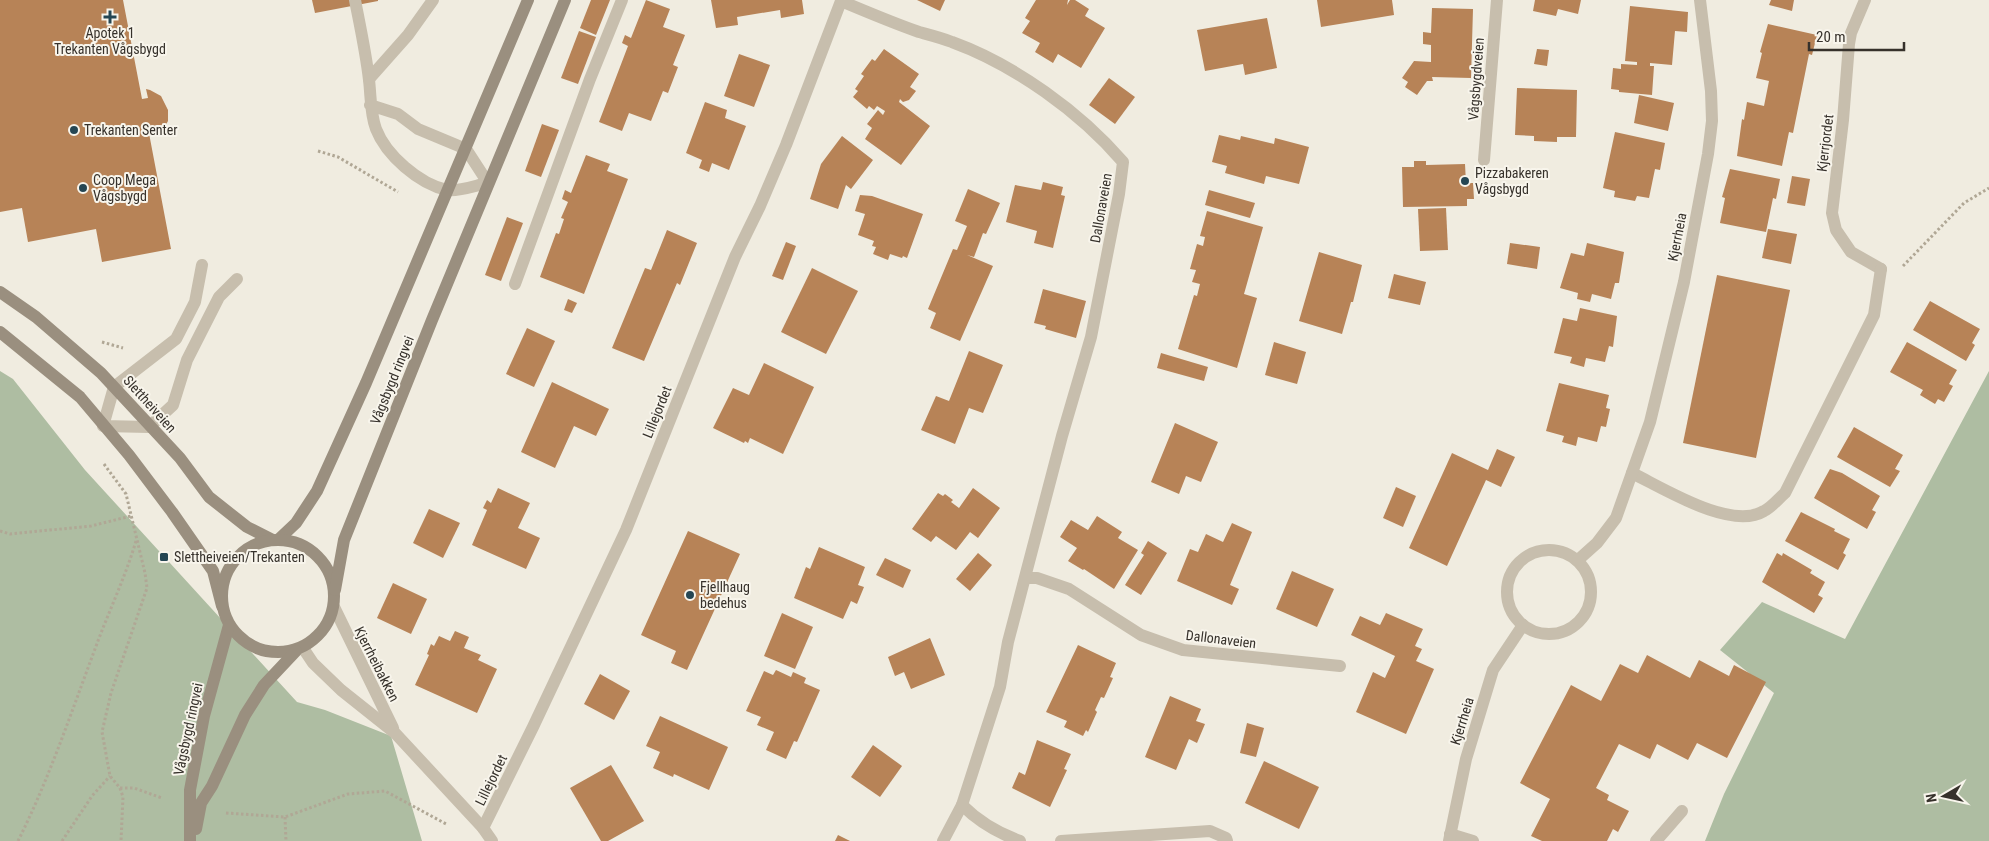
<svg xmlns="http://www.w3.org/2000/svg" width="1989" height="841" font-family="'Roboto Condensed',sans-serif">
	<style>
		.green { fill: #aebda2 }
		.building { fill: #b78357 }
		.lines { fill: none; stroke-linecap: round; stroke-linejoin: round }
		.path { stroke: #b0a795; stroke-width: 3; stroke-dasharray: 2.5 2.5; stroke-linecap: butt }
		.lane { stroke: #c7bead; stroke-width: 12 }
		.street { stroke: #c7bead; stroke-width: 12 }
		.secondary { stroke: #9a8f7f; stroke-width: 12 }
		.poi-dot { fill: #254653; stroke: #f8f5ec; stroke-width: 2 }
		.labels { text-anchor: middle; stroke-width: 4; stroke-linejoin: round; paint-order: stroke }
		.poi-label { font-size: 14px; fill: #36312b; stroke: #f8f5ec; text-anchor: start }
		.street-label { font-size: 14px; fill: #36312b; stroke: #f8f5ec }
	</style>
	<rect width="100%" height="100%" fill="#f0ece0"/>
	<g class="green">
		<polygon points="0,371 13,379 85,470 297,702 325,710 391,736 422,841 0,841"/>
		<polygon points="1989,371 1989,841 1705,841 1724,794 1774,693 1720,650 1762,602 1845,639"/>
	</g>
	<g class="building">
		<polygon points="0,0 123,0 142,99 148,98 146,89 150,90 161,96 168,110 168,121 162,132 156,137 154,127 148,128 171,249 102,262 96,229 28,242 22,208 0,212"/>
		<polygon points="312,0 378,0 378,1 315,13"/>
		<polygon points="591,0 610,0 596,35 580,28"/>
		<polygon points="646,0 670,9 663,27 685,35 673,65 678,67 668,93 663,91 651,121 629,113 622,131 599,122 628,46 622,43 625,35 631,38"/>
		<polygon points="711,0 802,0 804,14 781,18 780,10 737,17 738,25 716,28"/>
		<polygon points="917,0 945,0 940,11"/>
		<polygon points="1036,0 1068,0 1067,5 1070,0 1075,0 1089,9 1085,16 1105,28 1081,68 1058,54 1053,63 1035,52 1040,43 1022,33 1030,21 1025,18"/>
		<polygon points="1317,0 1392,0 1394,15 1321,27"/>
		<polygon points="1535,0 1581,0 1578,14 1558,9 1556,16 1533,11"/>
		<polygon points="1771,0 1794,0 1792,11 1769,5"/>
		<polygon points="1630,6 1688,12 1687,32 1675,31 1672,65 1650,63 1650,66 1654,66 1652,95 1619,92 1619,90 1611,89 1613,68 1621,69 1621,64 1637,65 1637,62 1625,61"/>
		<polygon points="1432,8 1473,9 1471,78 1432,77 1433,81 1427,81 1417,95 1405,87 1408,82 1402,78 1414,61 1431,62 1431,45 1423,44 1423,32 1431,33"/>
		<polygon points="1267,18 1277,68 1245,75 1243,64 1205,71 1197,30"/>
		<polygon points="1768,24 1817,35 1812,55 1809,54 1793,133 1789,132 1782,166 1737,156 1742,119 1744,120 1747,102 1764,106 1769,81 1756,78 1762,53 1760,52"/>
		<polygon points="579,31 596,37 578,84 561,78"/>
		<polygon points="884,49 919,74 910,87 916,91 909,100 903,102 900,99 899,102 930,126 901,165 865,139 872,128 867,124 878,110 883,115 885,111 877,106 874,110 869,106 867,109 853,97 858,91 855,89 864,76 861,74 872,59 875,61"/>
		<polygon points="1537,49 1549,50 1547,66 1534,64"/>
		<polygon points="739,54 770,65 754,107 724,96"/>
		<polygon points="1109,78 1135,97 1115,124 1089,105"/>
		<polygon points="1517,88 1577,90 1576,137 1557,137 1557,142 1534,141 1534,136 1515,135"/>
		<polygon points="1639,95 1674,103 1668,131 1634,123"/>
		<polygon points="705,102 727,110 725,118 746,126 729,170 712,163 709,172 699,168 702,160 686,153"/>
		<polygon points="542,124 559,130 541,177 525,171"/>
		<polygon points="1615,132 1665,143 1660,170 1655,169 1649,198 1637,196 1635,201 1614,197 1615,191 1603,188"/>
		<polygon points="1219,135 1240,140 1241,136 1274,144 1275,138 1309,147 1299,184 1266,176 1264,184 1225,173 1227,166 1212,162"/>
		<polygon points="842,136 873,160 851,189 846,185 838,209 810,199 821,164"/>
		<polygon points="586,155 610,164 607,171 628,179 584,294 540,277 556,233 559,234 564,219 561,218 568,202 562,199 565,190 571,193"/>
		<polygon points="1414,161 1426,161 1426,165 1465,164 1466,183 1473,183 1474,199 1467,199 1467,206 1403,207 1402,167 1414,167"/>
		<polygon points="1730,169 1780,179 1776,199 1773,198 1766,232 1720,223 1725,198 1722,197"/>
		<polygon points="1792,176 1810,179 1805,206 1787,203"/>
		<polygon points="1043,182 1063,187 1061,195 1065,196 1053,248 1034,243 1037,231 1006,222 1015,185 1041,190"/>
		<polygon points="968,189 1000,203 986,234 983,233 974,257 967,255 993,266 960,341 930,328 936,313 928,309 953,249 957,250 967,226 955,221"/>
		<polygon points="1209,190 1255,203 1250,218 1205,205"/>
		<polygon points="860,195 872,196 923,214 907,258 903,256 902,258 890,254 888,260 873,254 876,247 872,246 874,241 858,235 865,214 855,211"/>
		<polygon points="1446,208 1448,250 1420,251 1418,209"/>
		<polygon points="1207,211 1263,227 1244,294 1257,298 1237,368 1178,349 1194,295 1197,296 1200,284 1192,282 1196,270 1190,269 1197,244 1203,246 1205,237 1200,236"/>
		<polygon points="507,217 523,223 501,281 485,275"/>
		<polygon points="1768,229 1797,234 1791,264 1762,258"/>
		<polygon points="667,230 697,243 680,285 677,283 644,361 612,348 645,268 651,270"/>
		<polygon points="786,242 796,246 783,280 772,276"/>
		<polygon points="1510,243 1540,247 1537,269 1507,264"/>
		<polygon points="1587,243 1624,252 1619,283 1615,283 1611,299 1592,294 1590,302 1577,299 1578,293 1560,288 1571,253 1584,256"/>
		<polygon points="1319,252 1362,265 1353,302 1351,302 1342,334 1299,321"/>
		<polygon points="812,268 858,291 826,354 781,332"/>
		<polygon points="1394,274 1426,282 1420,305 1388,298"/>
		<polygon points="1717,275 1790,290 1756,458 1683,443"/>
		<polygon points="1043,289 1086,301 1076,338 1045,329 1046,326 1034,323"/>
		<polygon points="568,299 577,303 572,313 564,310"/>
		<polygon points="1930,301 1980,329 1972,343 1975,345 1966,361 1913,330"/>
		<polygon points="1580,308 1617,316 1613,347 1609,346 1605,362 1586,358 1584,367 1570,363 1572,357 1554,353 1563,318 1577,321"/>
		<polygon points="527,328 555,341 534,387 506,374"/>
		<polygon points="1274,342 1306,352 1297,384 1265,375"/>
		<polygon points="1907,342 1957,370 1949,384 1953,386 1944,402 1938,399 1935,404 1920,395 1923,390 1890,372"/>
		<polygon points="969,351 1003,365 983,413 969,408 955,444 921,430 936,396 949,401"/>
		<polygon points="1161,353 1208,367 1204,381 1157,368"/>
		<polygon points="764,363 814,387 783,454 750,438 748,443 745,441 744,443 713,428 733,388 749,395"/>
		<polygon points="552,382 609,409 596,436 574,426 555,468 521,452"/>
		<polygon points="1559,383 1609,395 1606,408 1610,409 1606,427 1601,426 1597,442 1578,437 1576,446 1562,442 1564,436 1546,431"/>
		<polygon points="1175,423 1218,442 1201,482 1186,476 1179,494 1151,482"/>
		<polygon points="1854,427 1903,455 1895,469 1900,471 1890,487 1837,457"/>
		<polygon points="1497,449 1515,457 1501,487 1486,480 1447,566 1409,548 1452,453 1488,470"/>
		<polygon points="1830,469 1842,473 1880,496 1872,510 1876,512 1867,529 1814,498"/>
		<polygon points="1396,487 1416,496 1403,527 1383,518"/>
		<polygon points="498,488 530,503 518,528 540,538 526,569 472,545 487,510 483,508 487,500 491,503"/>
		<polygon points="973,488 1000,508 978,538 970,532 956,550 936,536 931,542 912,529 938,493 943,496 945,494 953,500 951,502 959,508"/>
		<polygon points="429,509 460,523 443,558 413,543"/>
		<polygon points="1801,512 1835,529 1834,531 1850,539 1843,553 1846,555 1838,570 1785,541"/>
		<polygon points="1097,516 1122,532 1118,538 1138,550 1114,589 1084,569 1083,570 1068,561 1077,548 1060,537 1071,520 1088,530"/>
		<polygon points="1232,523 1252,532 1230,585 1239,589 1232,605 1177,581 1190,549 1198,552 1206,534 1223,542"/>
		<polygon points="688,531 740,554 687,670 671,663 676,651 641,635"/>
		<polygon points="1148,541 1167,553 1141,595 1125,585 1144,555 1141,553"/>
		<polygon points="819,547 865,567 858,585 864,587 857,604 851,601 843,619 794,598 806,567 810,569"/>
		<polygon points="978,553 992,565 970,591 956,579"/>
		<polygon points="1777,553 1782,556 1783,553 1812,570 1810,573 1825,582 1818,595 1823,598 1814,613 1762,582"/>
		<polygon points="885,558 911,570 903,588 876,575"/>
		<polygon points="1292,571 1334,589 1317,627 1276,609"/>
		<polygon points="393,583 427,599 411,634 377,618"/>
		<polygon points="782,613 813,627 795,669 764,656"/>
		<polygon points="1386,613 1423,629 1415,646 1422,649 1416,661 1434,669 1406,734 1356,712 1373,672 1385,678 1395,656 1351,635 1360,616 1380,625"/>
		<polygon points="455,631 469,637 464,648 481,655 478,660 497,669 477,713 415,685 429,655 427,654 431,644 434,646 439,636 450,641"/>
		<polygon points="930,638 945,675 911,689 904,672 895,676 888,657"/>
		<polygon points="1078,645 1116,663 1110,677 1113,678 1104,698 1101,697 1095,710 1097,712 1088,732 1086,730 1083,736 1064,727 1067,721 1046,712"/>
		<polygon points="1647,655 1690,678 1699,660 1729,676 1734,665 1766,682 1727,758 1697,743 1688,760 1657,744 1650,759 1619,744 1596,788 1609,795 1607,800 1629,811 1618,832 1613,829 1607,841 1542,841 1531,836 1550,799 1520,783 1571,685 1601,701 1620,664 1638,673"/>
		<polygon points="776,670 791,677 793,672 806,678 804,683 820,690 797,742 794,741 786,759 766,750 774,732 757,725 761,717 746,711 764,671 773,675"/>
		<polygon points="600,674 630,691 614,720 584,704"/>
		<polygon points="1170,696 1201,709 1196,721 1205,724 1197,743 1189,739 1176,770 1145,757"/>
		<polygon points="660,716 728,747 709,790 674,774 673,777 653,768 660,752 646,746"/>
		<polygon points="1247,723 1264,728 1256,757 1240,753"/>
		<polygon points="1037,740 1071,754 1064,769 1067,770 1050,807 1012,788 1019,772 1025,775"/>
		<polygon points="873,745 902,766 880,797 851,777"/>
		<polygon points="1264,761 1319,787 1299,829 1245,803"/>
		<polygon points="611,765 644,821 608,841 601,841 570,788"/>
		<polygon points="838,835 850,841 835,841"/>
	</g>
	<g class="lines">
		<g class="path">
			<polyline points="318,151 338,157 398,192"/>
			<polyline points="1903,266 1964,203 1989,188"/>
			<polyline points="102,342 123,348"/>
			<polyline points="104,464 126,494 145,573 147,588 111,693 102,732 110,776 120,788 123,797 121,841"/>
			<polyline points="0,531 10,534 91,526 131,516"/>
			<polyline points="120,788 134,788 162,798"/>
			<polyline points="226,813 285,817 348,794 385,791 448,825"/>
			<polyline points="285,817 286,841"/>
			<path d="M18,841C49,779 71,713 95,649C108,613 125,578 136,541"/>
			<polyline points="62,841 92,796 110,776"/>
		</g>
		<g class="lane">
			<path d="M355,0C360,26 366,53 369,80C371,96 370,113 376,129C386,155 419,184 447,190C458,192 477,185 488,183L466,149L418,129L398,114L370,105"/>
			<polyline points="1865,0 1851,33 1849,44 1843,120 1832,213 1836,230 1851,252 1881,269"/>
			<polyline points="369,79 408,35 433,0"/>
			<polyline points="1484,160 1497,0"/>
			<polyline points="202,265 195,302 176,339 114,387 103,426 149,427 173,405 187,360 219,297 237,279"/>
			<polyline points="515,284 590,79 622,0"/>
			<polyline points="1026,578 1037,578 1069,589 1141,635 1183,650 1340,666"/>
			<path d="M962,805C979,822 998,833 1020,841"/>
			<polyline points="1450,834 1473,841"/>
			<polyline points="1061,841 1210,831 1226,838 1227,841"/>
			<polyline points="1656,841 1682,811"/>
		</g>
		<g class="street">
			<path d="M1632,473C1663,488 1731,531 1764,511C1772,507 1778,499 1785,493L1874,315L1881,269"/>
			<circle cx="1549" cy="592" r="42"/>
			<polyline points="1578,560 1597,543 1616,518 1650,422 1684,282 1708,154 1712,121 1711,91 1700,0"/>
			<polyline points="334,607 393,728"/>
			<polyline points="303,648 313,663 341,690 395,733 483,828 492,841"/>
			<path d="M483,828L533,727L626,530L735,257L760,206L786,145L841,1C867,12 893,23 919,32C930,35 942,38 952,42C1015,65 1080,112 1123,162L1119,194L1091,337L1062,436L1008,642L1000,687L962,805L943,841"/>
			<polyline points="1449,841 1466,759 1493,670 1523,625"/>
		</g>
		<g class="secondary">
			<polyline points="0,292 36,317 101,373 180,458 209,497 247,527 273,540"/>
			<polyline points="0,332 80,397 129,455 172,512 213,571 222,606"/>
			<polyline points="279,539 296,523 317,491 366,383 528,0"/>
			<circle cx="278" cy="596" r="56"/>
			<polyline points="335,590 344,540 432,320 565,0"/>
			<polyline points="196,829 201,803 212,786 245,715 264,685 296,651"/>
			<polyline points="190,841 190,790 204,716 229,625"/>
		</g>
	</g>
	<g class="poi-dot">
		<path d="M107.5 9.5h5v5h5v5h-5v5h-5v-5h-5v-5h5z"/>
		<circle cx="74" cy="130" r="5"/>
		<circle cx="1465" cy="181" r="5"/>
		<circle cx="83" cy="188" r="5"/>
		<rect x="159" y="552" width="10" height="10" rx="2.5"/>
		<circle cx="690" cy="595" r="5"/>
	</g>
	<g class="labels">
		<g class="poi-label">
			<text x="110" y="38" text-anchor="middle">Apotek 1<tspan x="110" dy="16">Trekanten Vågsbygd</tspan></text>
			<text x="84" y="135">Trekanten Senter</text>
			<text x="1475" y="178">Pizzabakeren<tspan x="1475" dy="16">Vågsbygd</tspan></text>
			<text x="93" y="185">Coop Mega<tspan x="93" dy="16">Vågsbygd</tspan></text>
			<text x="174" y="562">Slettheiveien/Trekanten</text>
			<text x="700" y="592">Fjellhaug<tspan x="700" dy="16">bedehus</tspan></text>
		</g>
		<g class="street-label">
			<text transform="translate(1476 79) rotate(-86)" y="5">Vågsbygdveien</text>
			<text transform="translate(1825 143) rotate(-83)" y="5">Kjerrjordet</text>
			<text transform="translate(1101 208) rotate(-80)" y="5">Dallonaveien</text>
			<text transform="translate(1677 237) rotate(-79)" y="5">Kjerrheia</text>
			<text transform="translate(392 380) rotate(-68)" y="5">Vågsbygd ringvei</text>
			<text transform="translate(150 404) rotate(48)" y="5">Slettheiveien</text>
			<text transform="translate(657 412) rotate(-68)" y="5">Lillejordet</text>
			<text transform="translate(1221 639) rotate(7)" y="5">Dallonaveien</text>
			<text transform="translate(377 664) rotate(63)" y="5">Kjerrheibakken</text>
			<text transform="translate(1462 721) rotate(-73)" y="5">Kjerrheia</text>
			<text transform="translate(188 729) rotate(-78)" y="5">Vågsbygd ringvei</text>
			<text transform="translate(491 780) rotate(-64)" y="5">Lillejordet</text>
		</g>
	</g>
	<g transform="translate(1944 796) rotate(261)" stroke="#f8f5ec" stroke-width="4" paint-order="stroke">
	<path d="M0-4L9 19L0 12L-9 19Z" fill="#36312b"/>
	<text y="-8" font-size="14" font-weight="bold" text-anchor="middle" fill="#36312b">N</text>
	</g>
	<path d="M1809 42v8h95v-8" fill="none" stroke="#36312b" stroke-width="2.5"/>
	<text x="1816" y="42" font-size="15" fill="#36312b" stroke="#f8f5ec" stroke-width="4" paint-order="stroke">20 m</text>
</svg>
